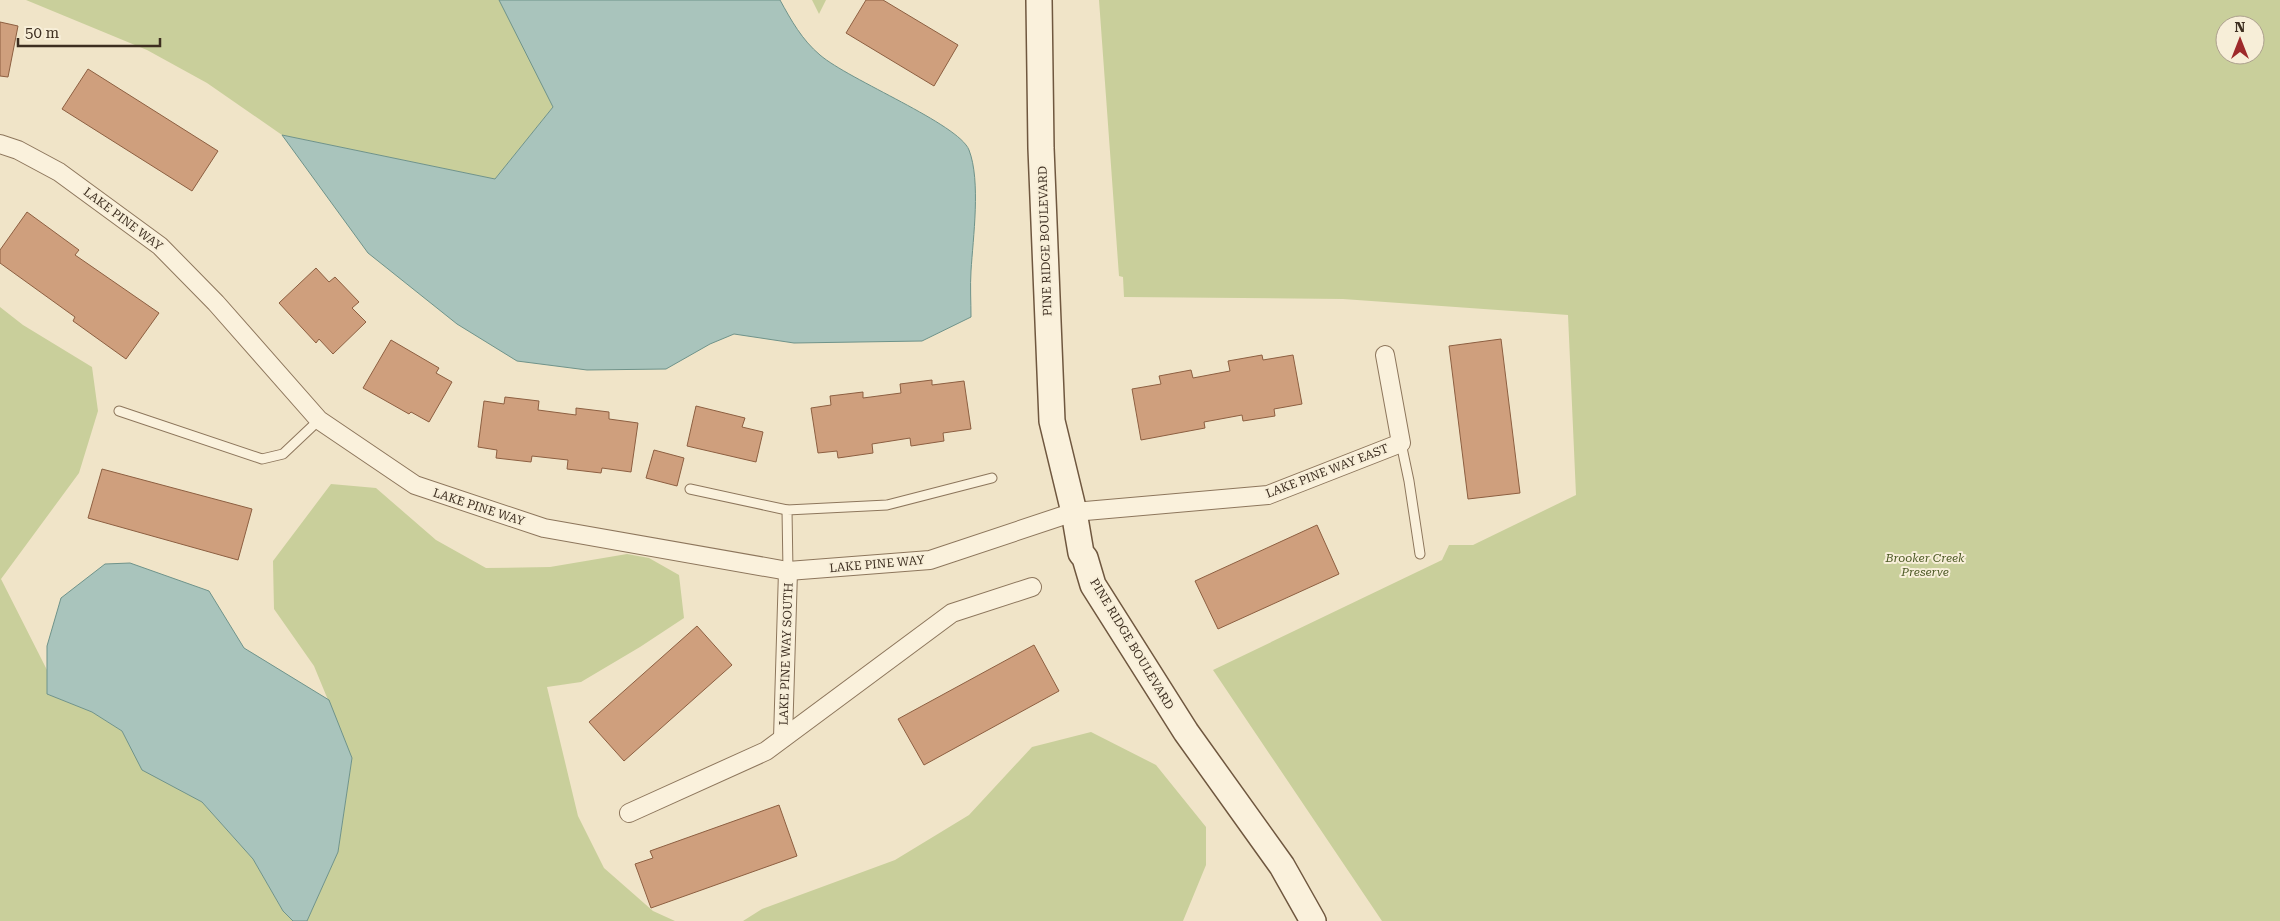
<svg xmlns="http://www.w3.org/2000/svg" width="2280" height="921" font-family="'Roboto Serif',serif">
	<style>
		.green { fill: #c9cf9b; fill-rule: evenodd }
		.water { fill: #a9c4bc; stroke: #6f938a }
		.building { fill: #cf9f7d; stroke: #8d5f41 }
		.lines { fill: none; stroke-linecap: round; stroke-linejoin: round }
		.lane-casing { stroke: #8d765c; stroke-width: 11 }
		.street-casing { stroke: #8d765c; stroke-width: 20 }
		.secondary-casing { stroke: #6f573f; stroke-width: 28 }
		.lane { stroke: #faf1dc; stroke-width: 9 }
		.street { stroke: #faf1dc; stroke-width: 18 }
		.secondary { stroke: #faf1dc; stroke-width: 25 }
		.labels { text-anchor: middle; stroke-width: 4; stroke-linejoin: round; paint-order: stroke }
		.street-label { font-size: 12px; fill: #3d2e20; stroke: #f7eed8 }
		.park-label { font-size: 12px; font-style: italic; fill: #4d5a26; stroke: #f7eed8 }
	</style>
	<rect width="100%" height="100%" fill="#f0e4c8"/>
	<g class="green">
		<polygon points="26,0 499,0 543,83 553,107 495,179 282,135 207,83 147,50"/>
		<polygon points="812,0 826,0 819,14"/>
		<path d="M1099,0H2280V921H1382L1213,670L1442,560L1449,545H1473L1576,495L1568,315L1343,299L1124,297L1123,277L1119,276ZM2225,25H2255V55H2225Z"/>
		<polygon points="0,307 23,325 92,367 98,411 79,473 1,579 47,670 47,694 92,712 122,731 143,770 202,802 253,859 283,911 293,921 0,921"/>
		<polygon points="331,484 376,488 436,540 486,568 550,567 627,554 649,558 679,575 684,618 640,647 581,682 547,687 578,816 604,868 653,911 675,921 307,921 338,852 352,758 314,666 274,609 273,561"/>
		<polygon points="1091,732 1156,765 1206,827 1206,865 1183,921 743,921 762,909 895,860 969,815 1032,747"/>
	</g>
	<g class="water">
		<path d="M499,0H780C791,20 802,40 820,55C849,80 959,124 969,150C981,181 973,238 971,271C970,286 971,302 971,317L922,341L794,343L734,334L710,344L666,369L587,370L517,361L457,324L368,253L282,135L495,179L553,107Z"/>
		<polygon points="130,563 209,591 244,648 329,700 352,758 338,852 307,921 293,921 283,911 253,859 202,802 142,770 122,731 92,712 47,694 47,646 61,598 105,564"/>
	</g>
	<g class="building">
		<polygon points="866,0 883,0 958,45 934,86 846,33"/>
		<polygon points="0,22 18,26 8,77 0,76"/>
		<polygon points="88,69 218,151 192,191 62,109"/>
		<polygon points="27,212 79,250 75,255 159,313 126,359 73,321 75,317 0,263 0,250"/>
		<polygon points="316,268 329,282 335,277 359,302 352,308 366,322 333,354 319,339 316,343 279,303"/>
		<polygon points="1501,339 1520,493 1468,499 1449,346"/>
		<polygon points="391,340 439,368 436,373 452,382 429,422 411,412 409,414 363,388"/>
		<polygon points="1262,355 1263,360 1293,355 1302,404 1274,409 1275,416 1243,421 1242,415 1204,422 1205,428 1141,440 1132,389 1161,384 1159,376 1191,370 1193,378 1230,371 1228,361"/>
		<polygon points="932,380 932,385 964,381 971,429 943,433 944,441 911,446 910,438 872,444 873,453 838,458 837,451 818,453 811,408 831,405 830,396 863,392 863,398 901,393 900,384"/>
		<polygon points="505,397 539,401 538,410 576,415 576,408 609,412 609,419 638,423 631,472 602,468 601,473 567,469 568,460 532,456 531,462 496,458 497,450 478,447 484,401 504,404"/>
		<polygon points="696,406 745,418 742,427 763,432 756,462 687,446"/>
		<polygon points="654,450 684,458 677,486 646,478"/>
		<polygon points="102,469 252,509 238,560 88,518"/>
		<polygon points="1317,525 1339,574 1218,629 1195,581"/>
		<polygon points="697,626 732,665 624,761 589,722"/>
		<polygon points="1034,645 1059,691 924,765 898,719"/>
		<polygon points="779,805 797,856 651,908 635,864 653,858 650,851"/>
	</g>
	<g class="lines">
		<g class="lane-casing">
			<g id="lane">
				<polyline points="119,411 262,459 283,454 319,420"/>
				<polyline points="1401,443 1409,481 1420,554"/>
				<polyline points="690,489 787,510"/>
				<polyline points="788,571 787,510 887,505 992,478"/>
			</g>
		</g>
		<g class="street-casing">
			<g id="street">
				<polyline points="0,144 18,150 59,172 160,246 216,303 319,420 415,485 544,528 788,571 930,560 1074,512 1268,495 1401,443 1385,355"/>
				<polyline points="783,738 788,571"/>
				<polyline points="629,813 766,751 952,613 1032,587"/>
			</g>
		</g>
		<g class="secondary-casing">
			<polyline id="secondary" points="1039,0 1041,148 1052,421 1074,512 1081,553 1085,558 1093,585 1186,732 1282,866 1313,921"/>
		</g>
		<use href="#lane" class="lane"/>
		<use href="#street" class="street"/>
		<use href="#secondary" class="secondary"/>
	</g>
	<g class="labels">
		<g class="street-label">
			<text transform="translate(123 219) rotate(37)" y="4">LAKE PINE WAY</text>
			<text transform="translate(1045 241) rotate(-92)" y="4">PINE RIDGE BOULEVARD</text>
			<text transform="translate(1327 471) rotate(-21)" y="4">LAKE PINE WAY EAST</text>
			<text transform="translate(479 507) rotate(18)" y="4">LAKE PINE WAY</text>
			<text transform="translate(877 564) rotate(-5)" y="4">LAKE PINE WAY</text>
			<text transform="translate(1132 644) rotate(59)" y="4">PINE RIDGE BOULEVARD</text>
			<text transform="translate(786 654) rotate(-88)" y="4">LAKE PINE WAY SOUTH</text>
		</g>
		<g class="park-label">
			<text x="1925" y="562">Brooker Creek<tspan x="1925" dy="14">Preserve</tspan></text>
		</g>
	</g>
	<g transform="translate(2240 40)"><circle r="24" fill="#f7eed8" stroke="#ada18e"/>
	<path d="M0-4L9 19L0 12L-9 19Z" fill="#9e2a2b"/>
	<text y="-8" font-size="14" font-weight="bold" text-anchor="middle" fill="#3d2e20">N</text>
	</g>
	<path d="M18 38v8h142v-8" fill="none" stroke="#3d2e20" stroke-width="2.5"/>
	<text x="25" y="38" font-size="15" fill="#3d2e20" stroke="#f7eed8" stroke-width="4" paint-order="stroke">50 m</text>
</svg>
